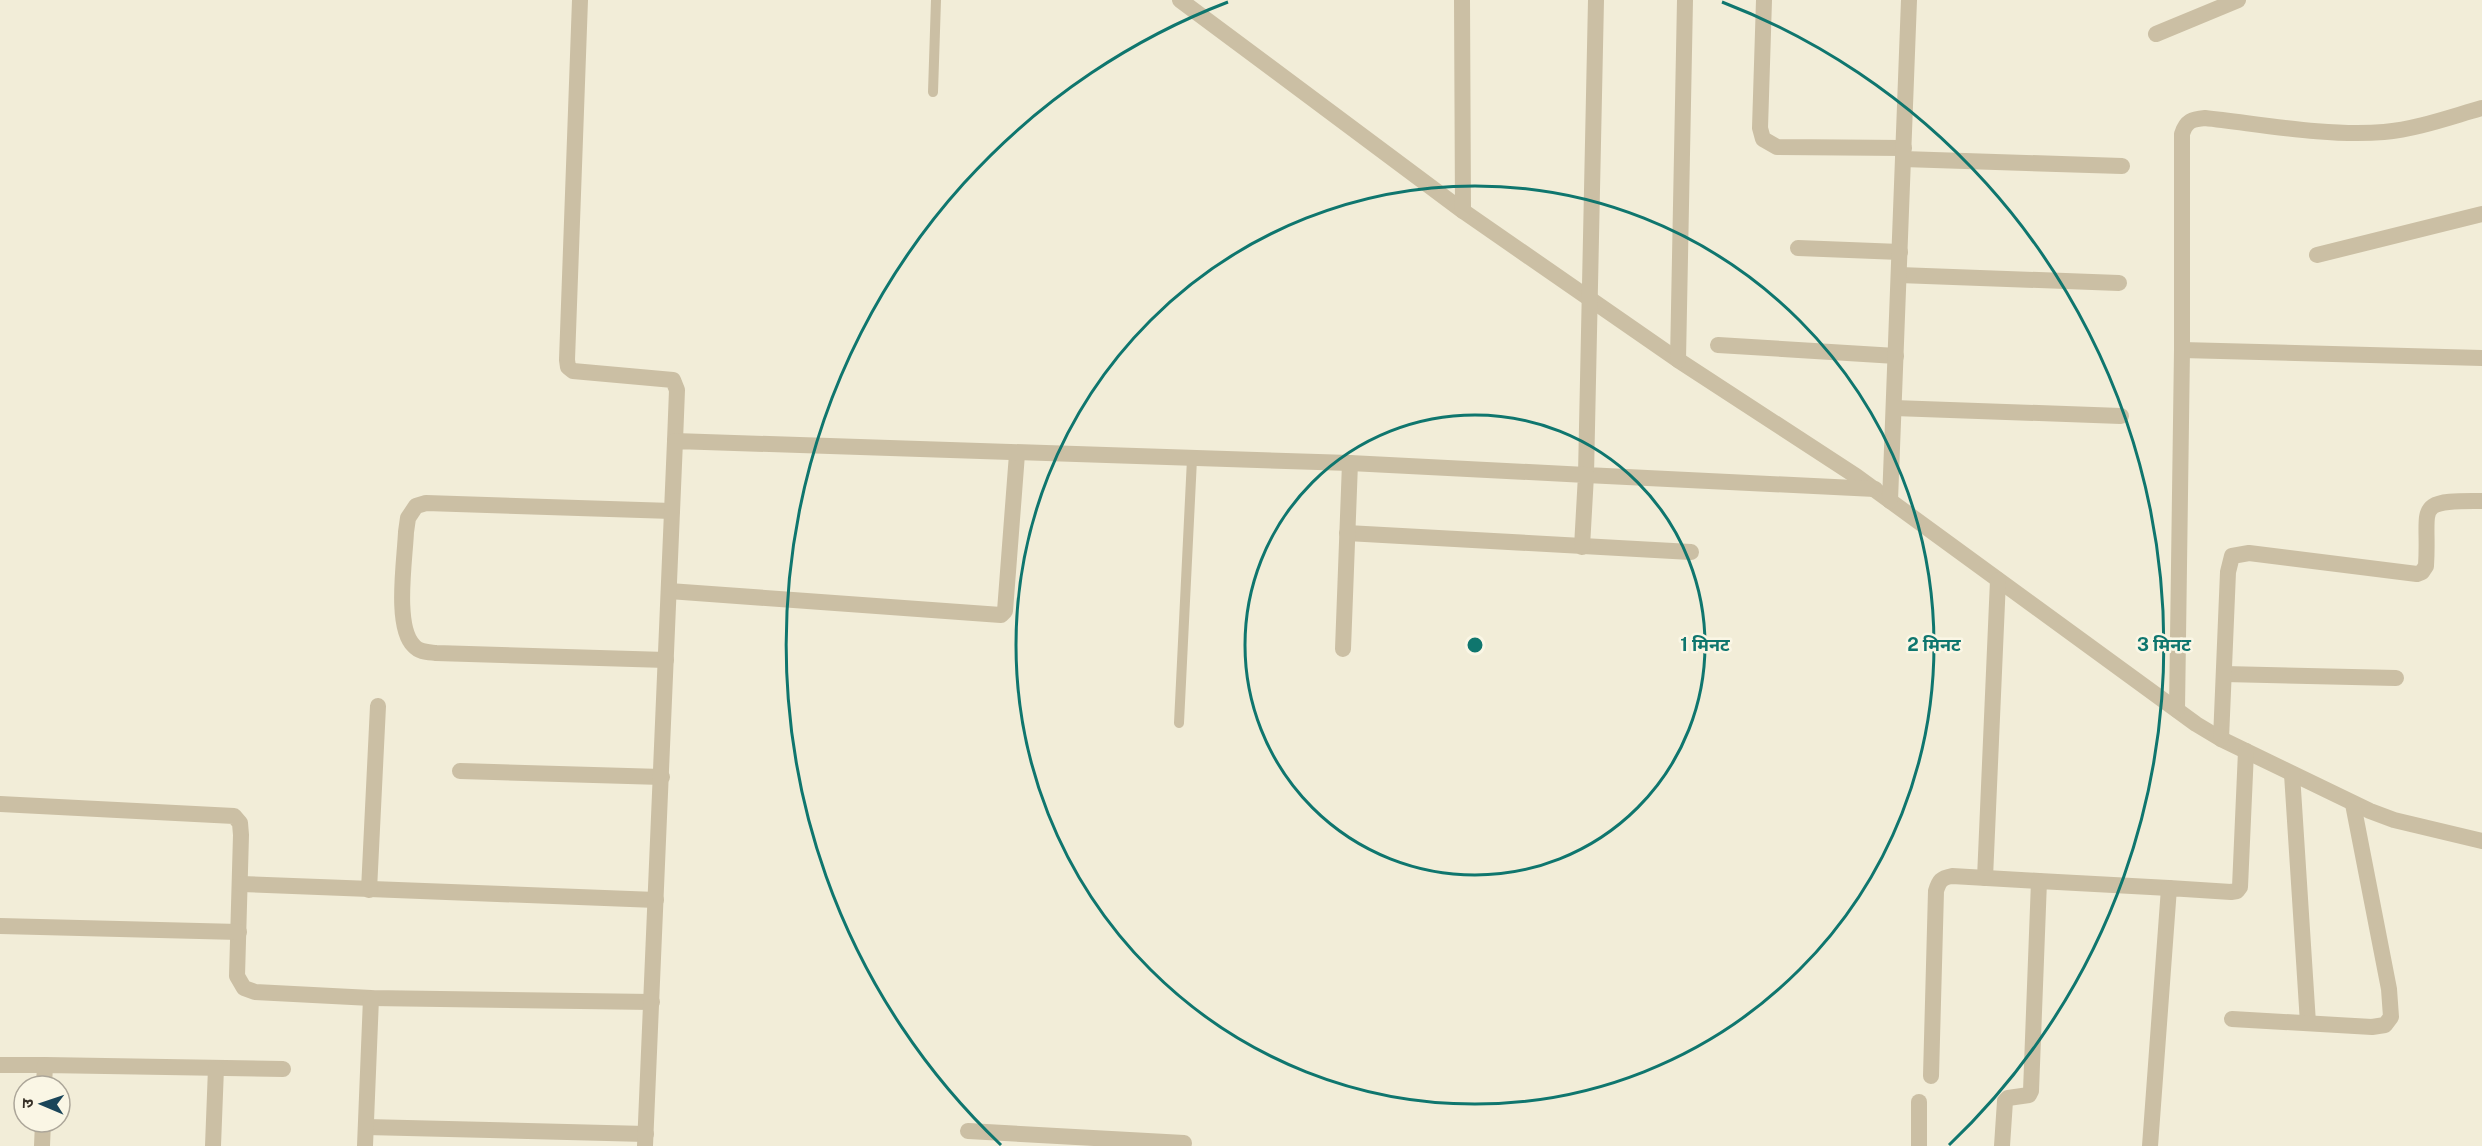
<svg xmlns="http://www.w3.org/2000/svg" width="2482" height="1146" font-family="'Public Sans','Noto Sans Devanagari',sans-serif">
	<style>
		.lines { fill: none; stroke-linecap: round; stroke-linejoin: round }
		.service { stroke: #cbbfa4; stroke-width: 10 }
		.minor { stroke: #cbbfa4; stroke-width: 16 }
		.ring { fill: none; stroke: #0f766e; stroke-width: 3 }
		.centre { fill: #0f766e; stroke: #faf6e5; stroke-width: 3 }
		.ring-label { font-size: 18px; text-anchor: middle; font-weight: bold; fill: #0f766e; stroke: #faf6e5; stroke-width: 5; stroke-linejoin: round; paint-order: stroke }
	</style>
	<rect width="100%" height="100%" fill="#f2edd8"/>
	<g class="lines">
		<g class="service">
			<polyline points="933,92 936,0"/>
			<polyline points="1179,723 1192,459"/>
		</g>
		<g class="minor">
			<polyline points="580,0 567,360 568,367 573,371 673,380 677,390 675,441"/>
			<polyline points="1180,0 1463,211 1678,360 1856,476 2196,724 2221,739 2370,811 2394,820 2482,841"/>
			<polyline points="1462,0 1463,211"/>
			<polyline points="1596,0 1586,475 1875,489"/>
			<polyline points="1764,0 1760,128 1763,139 1777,147 1904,148"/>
			<polyline points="2156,34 2238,0"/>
			<polyline points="1903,159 2122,166"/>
			<polyline points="1798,248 1900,252"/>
			<polyline points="2317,255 2482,214"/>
			<polyline points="1899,275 2119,283"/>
			<polyline points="1718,345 1896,356"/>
			<polyline points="2182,350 2482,358"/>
			<polyline points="1678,360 1685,0"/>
			<polyline points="1894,408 2121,416"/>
			<polyline points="1890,501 1909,0"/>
			<polyline points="1347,533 1691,552"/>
			<polyline points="669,591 1001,615 1005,611 1017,454"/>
			<polyline points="1343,649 1350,463"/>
			<path d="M666,660L436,653C428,652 419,652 414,646C394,627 405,559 406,532L408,518L416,506L426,503L672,511"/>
			<polyline points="2224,674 2396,678"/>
			<path d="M2177,710L2182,350V134C2186,121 2192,119 2205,118C2260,124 2329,137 2384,132C2417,129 2450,117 2482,108"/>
			<path d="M2221,739L2228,572L2232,556L2249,553L2417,574L2422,572L2426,566C2430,507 2411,500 2482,501"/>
			<polyline points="460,771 662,777"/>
			<polyline points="2292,774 2308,1023"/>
			<polyline points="0,804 234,816 240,823 241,835 237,976 244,988 255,992 371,998 652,1002"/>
			<polyline points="1985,878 1998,580"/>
			<polyline points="241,884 656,900"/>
			<polyline points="369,890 378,706"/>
			<polyline points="0,926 239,932"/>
			<polyline points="2232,1019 2372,1027 2385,1025 2391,1017 2389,989 2353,804"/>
			<polyline points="0,1065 45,1065"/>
			<path d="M1931,1076L1936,891C1939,881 1941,878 1952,876L2039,881"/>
			<polyline points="44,1086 45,1065 283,1069"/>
			<polyline points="366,1127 646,1134"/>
			<polyline points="968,1131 1184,1143"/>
			<polyline points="42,1146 43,1122"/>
			<polyline points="213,1146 216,1068"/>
			<polyline points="365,1146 371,998"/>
			<polyline points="645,1146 675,441 1350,463 1586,475 1582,547"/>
			<polyline points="1919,1146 1919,1102"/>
			<polyline points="2002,1146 2005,1101 2008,1098 2029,1095 2031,1091 2039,881 2169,888"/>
			<polyline points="2150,1146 2169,888 2231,892 2237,891 2240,887 2246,751"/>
		</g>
	</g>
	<g class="ring">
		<circle cx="1475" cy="645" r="230"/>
		<circle cx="1475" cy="645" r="459"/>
		<path d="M1001 1145A689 689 0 0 1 1228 2M1722 2A689 689 0 0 1 1949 1145"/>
	</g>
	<circle cx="1475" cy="645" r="9" class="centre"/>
	<g class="ring-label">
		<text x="1705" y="651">1 मिनट</text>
		<text x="1934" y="651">2 मिनट</text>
		<text x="2164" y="651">3 मिनट</text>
	</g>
	<g transform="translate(42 1104) rotate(272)"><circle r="28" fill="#faf6e5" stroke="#aca699" stroke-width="1.5"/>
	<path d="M0-4.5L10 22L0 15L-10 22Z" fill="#1a4559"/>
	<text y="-9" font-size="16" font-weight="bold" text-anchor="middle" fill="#362f26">उ</text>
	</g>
</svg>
